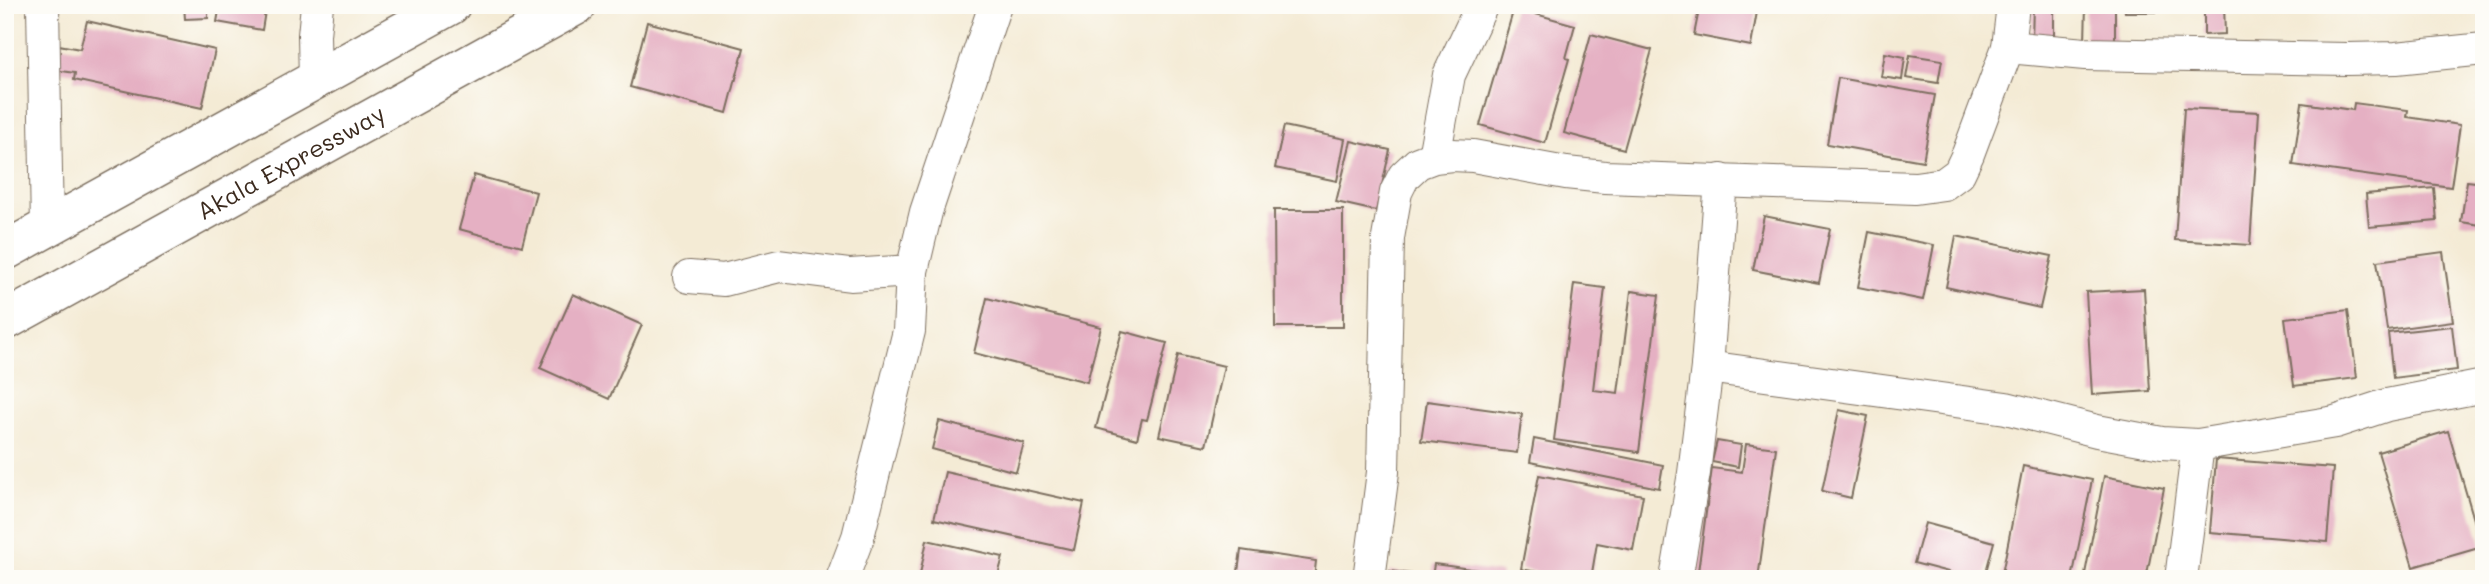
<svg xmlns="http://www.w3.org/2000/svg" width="2489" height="584" font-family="Mali,sans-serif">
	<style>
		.building { fill: #e5b0c3 }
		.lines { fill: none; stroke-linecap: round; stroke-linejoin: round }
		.minor-casing { stroke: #7c6e5e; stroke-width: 34 }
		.primary-casing { stroke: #7c6e5e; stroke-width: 41 }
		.minor { stroke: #fff; stroke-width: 32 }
		.primary { stroke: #fff; stroke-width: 38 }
		.labels { text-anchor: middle; stroke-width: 6; stroke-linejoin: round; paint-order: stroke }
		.street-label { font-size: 24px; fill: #3b2a1e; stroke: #fdfcf7 }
	</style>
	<rect width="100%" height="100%" fill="#fdfcf7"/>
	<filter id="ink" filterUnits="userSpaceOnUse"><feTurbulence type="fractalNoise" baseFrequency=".0143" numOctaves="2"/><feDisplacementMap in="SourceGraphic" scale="14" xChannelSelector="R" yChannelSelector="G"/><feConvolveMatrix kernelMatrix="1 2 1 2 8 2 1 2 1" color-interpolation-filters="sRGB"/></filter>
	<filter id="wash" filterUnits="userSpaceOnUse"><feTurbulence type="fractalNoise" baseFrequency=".00686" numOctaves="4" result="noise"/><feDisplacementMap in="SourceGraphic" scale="28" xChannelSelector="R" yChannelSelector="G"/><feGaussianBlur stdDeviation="1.57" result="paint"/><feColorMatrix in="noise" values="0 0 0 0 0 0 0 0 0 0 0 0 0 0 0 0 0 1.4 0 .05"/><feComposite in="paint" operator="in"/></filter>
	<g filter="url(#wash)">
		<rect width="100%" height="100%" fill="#f4ebd5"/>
		<g id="blocks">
			<g class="building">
				<polygon points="184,5 208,5 208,18 185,19"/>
				<polygon points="220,5 266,5 262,30 217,22"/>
				<polygon points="1700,5 1758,6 1751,46 1694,35"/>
				<polygon points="2033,5 2054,5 2054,42 2032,41"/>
				<polygon points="2086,5 2115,5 2115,42 2085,42"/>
				<polygon points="2124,5 2162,5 2162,12 2125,12"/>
				<polygon points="2204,5 2224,5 2225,34 2204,35"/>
				<polygon points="1514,8 1575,25 1566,58 1569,59 1545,143 1480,125"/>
				<polygon points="87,21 215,50 202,108 74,80 75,73 55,70 59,45 80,49"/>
				<polygon points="647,22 744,48 727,113 630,87"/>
				<polygon points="1591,34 1652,50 1624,149 1564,133"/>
				<polygon points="1885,53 1905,57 1902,80 1881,77"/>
				<polygon points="1910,55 1942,60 1938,83 1906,78"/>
				<polygon points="1838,78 1935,95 1923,161 1827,144"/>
				<polygon points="2302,103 2353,110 2354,103 2408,110 2407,117 2460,125 2451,187 2293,165"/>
				<polygon points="2184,108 2259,112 2250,245 2175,240"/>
				<polygon points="1284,126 1345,139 1337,181 1275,168"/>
				<polygon points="1351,141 1390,150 1376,211 1336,202"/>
				<polygon points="474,175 536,192 522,246 459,229"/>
				<polygon points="2467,181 2484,183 2481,225 2461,222"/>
				<polygon points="2434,188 2437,221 2369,227 2366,194"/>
				<polygon points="1274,210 1343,210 1343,327 1275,327"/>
				<polygon points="1764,216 1830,229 1819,283 1753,270"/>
				<polygon points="1869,232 1934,245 1923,300 1858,287"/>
				<polygon points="1956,236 2052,256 2040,308 1946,287"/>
				<polygon points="2443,252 2453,321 2387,330 2377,261"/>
				<polygon points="1574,284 1605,288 1593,390 1618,393 1631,291 1659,295 1639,452 1554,440"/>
				<polygon points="2144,289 2150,391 2092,395 2086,292"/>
				<polygon points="573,294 642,325 609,399 540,368"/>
				<polygon points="987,298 1101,327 1087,382 974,353"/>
				<polygon points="2348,310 2357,378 2294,386 2285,318"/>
				<polygon points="2452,326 2457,370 2393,378 2388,333"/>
				<polygon points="1122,331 1167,343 1147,420 1142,419 1137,439 1096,428"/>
				<polygon points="1178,355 1224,366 1206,446 1159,436"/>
				<polygon points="1427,401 1522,414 1517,453 1421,441"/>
				<polygon points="1839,410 1868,416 1851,498 1822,491"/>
				<polygon points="939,421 1024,443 1016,472 932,449"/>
				<polygon points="2448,431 2482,547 2413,567 2378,452"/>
				<polygon points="1534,439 1663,465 1659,488 1530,462"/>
				<polygon points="1717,441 1741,445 1738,467 1712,462"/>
				<polygon points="1746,444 1776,448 1758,579 1697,579 1712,468 1742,472"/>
				<polygon points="2216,459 2333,468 2327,542 2210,532"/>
				<polygon points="2023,466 2092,480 2072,579 2001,579"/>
				<polygon points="945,472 1084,503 1074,550 934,519"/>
				<polygon points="1539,475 1643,495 1633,550 1597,543 1591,579 1574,579 1521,569"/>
				<polygon points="2104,476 2164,488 2146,579 2084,579"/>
				<polygon points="1925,523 1994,542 1984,579 1975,579 1914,563"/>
				<polygon points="927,540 1003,557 997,579 919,579"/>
				<polygon points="1241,550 1316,561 1314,579 1237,579"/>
				<polygon points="1434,564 1501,573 1500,579 1389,579 1390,571 1432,577"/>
			</g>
		</g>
	</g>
	<g filter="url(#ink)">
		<use href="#blocks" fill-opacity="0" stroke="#7c6e5e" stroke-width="2"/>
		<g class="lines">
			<g class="minor-casing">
				<g id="minor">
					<polyline points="43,5 47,228"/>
					<polyline points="2008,47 2085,54 2347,59 2396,58 2484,49"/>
					<polyline points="315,81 314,35 317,5"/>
					<polyline points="1434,157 1449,75 1482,5"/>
					<polyline points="689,277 724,280 779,266 850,275 912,271"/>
					<polyline points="1707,367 2006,408 2097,431 2162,443 2198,445 2335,422 2387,405 2484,386"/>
					<polyline points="842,579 858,537 909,331 912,271 926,212 995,5"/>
					<polyline points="1369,579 1383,472 1388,238 1396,192 1404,176 1418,163 1434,157 1452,155 1473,156 1566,173 1605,177 1915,188 1944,184 1959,173 1968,154 2008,47 2013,5"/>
					<polyline points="1676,579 1694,473 1707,367 1721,180"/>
					<polyline points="2181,579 2198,445"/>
				</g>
			</g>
			<g class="primary-casing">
				<g id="primary">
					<polyline points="5,251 451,5"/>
					<path id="s1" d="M5,321L577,5"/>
				</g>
			</g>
			<use href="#minor" class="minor"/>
			<use href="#primary" class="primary"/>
		</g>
	</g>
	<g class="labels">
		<g class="street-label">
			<text dy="8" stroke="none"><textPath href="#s1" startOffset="327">Akala Expressway</textPath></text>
		</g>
	</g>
	<rect width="2489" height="584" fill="none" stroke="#fdfcf7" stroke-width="28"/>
</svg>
